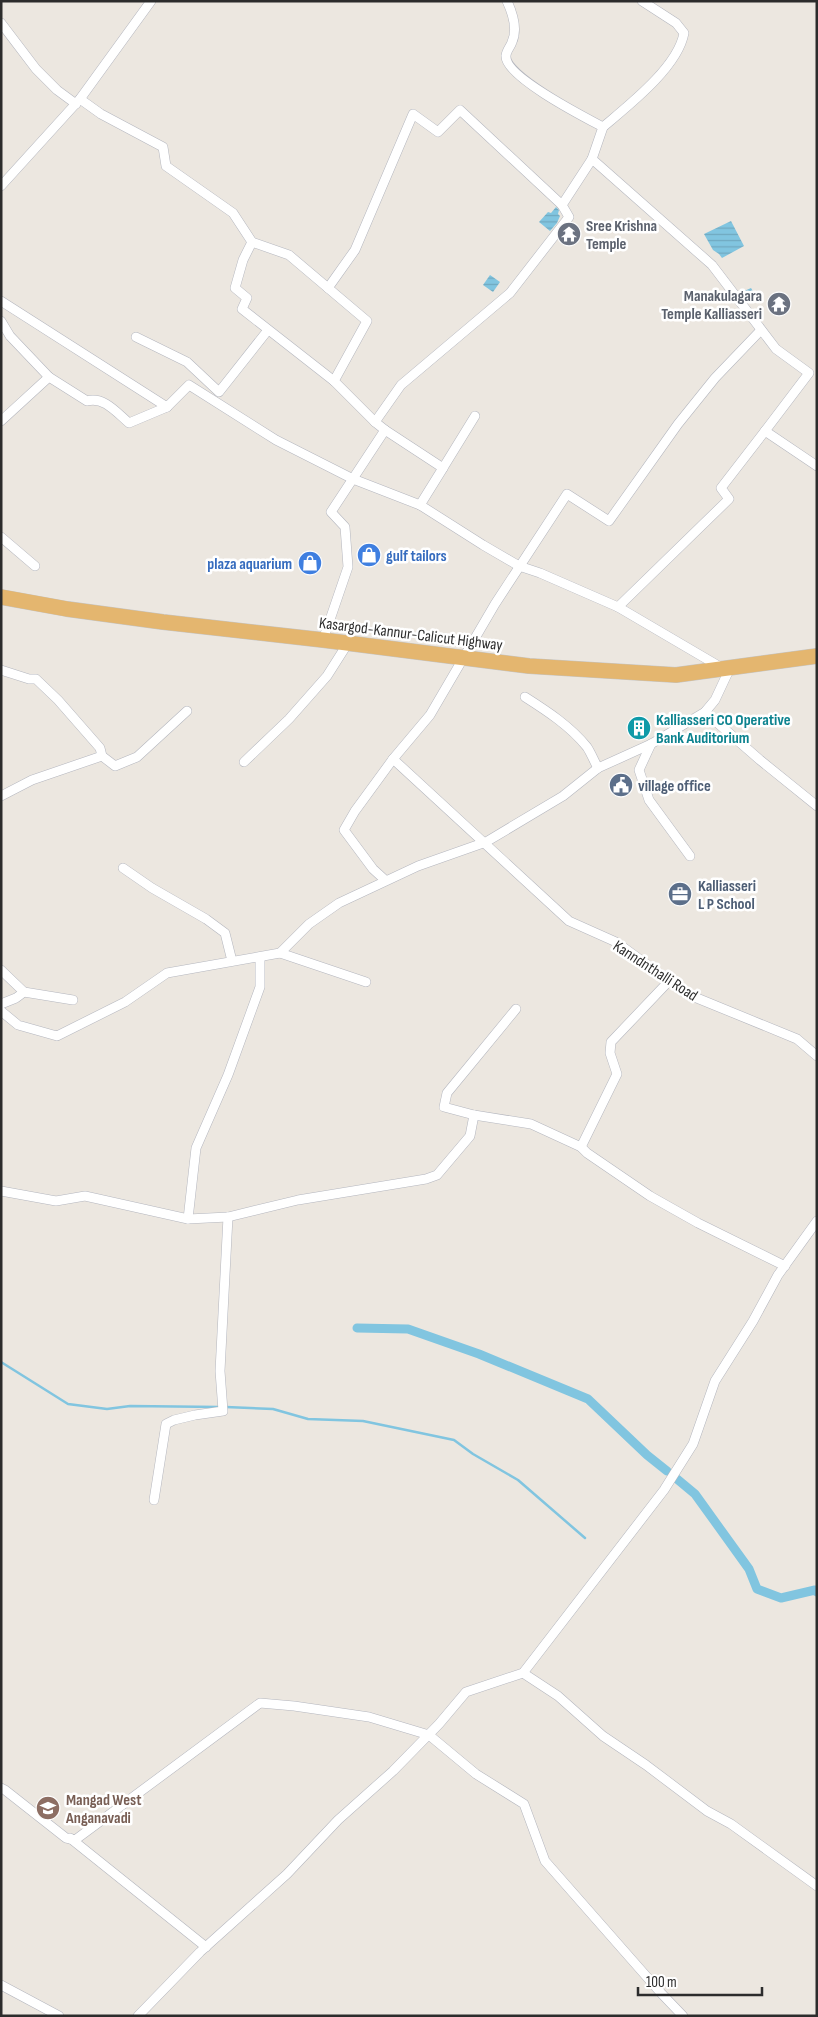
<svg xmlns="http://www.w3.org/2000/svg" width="818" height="2017" font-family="'Sofia Sans Condensed',sans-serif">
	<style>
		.education { fill: #ebe3d2 }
		.water { fill: url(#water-rules) }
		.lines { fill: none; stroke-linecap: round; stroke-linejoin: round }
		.stream { stroke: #81c5e0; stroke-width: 2.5 }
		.canal { stroke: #81c5e0; stroke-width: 9 }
		.minor-casing { stroke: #b4b6be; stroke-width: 10 }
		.trunk-casing { stroke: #c4c4c4; stroke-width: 16 }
		.minor { stroke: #fff; stroke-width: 9 }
		.trunk { stroke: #e4b66f; stroke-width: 15 }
		.labels { text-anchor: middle; stroke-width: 5; stroke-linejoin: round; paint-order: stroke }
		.worship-label { font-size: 16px; font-weight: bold; fill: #5b616d; stroke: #fff; text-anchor: start }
		.shop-label { font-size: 16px; font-weight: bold; fill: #366cbe; stroke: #fff; text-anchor: start }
		.street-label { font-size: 16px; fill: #2c2c2c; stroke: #fff }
		.culture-label { font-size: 16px; font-weight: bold; fill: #0d838f; stroke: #fff; text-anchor: start }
		.service-label { font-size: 16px; font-weight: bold; fill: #4e5e75; stroke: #fff; text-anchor: start }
		.education-label { font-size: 16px; font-weight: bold; fill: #785e54; stroke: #fff; text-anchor: start }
	</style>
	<defs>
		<pattern id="water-rules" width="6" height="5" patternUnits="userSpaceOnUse" patternTransform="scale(1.25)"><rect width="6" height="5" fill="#81c5e0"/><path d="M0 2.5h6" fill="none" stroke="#70a9c0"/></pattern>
	</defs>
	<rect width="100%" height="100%" fill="#ece7e0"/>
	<polygon class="education" points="47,1798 59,1809 49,1819 38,1808"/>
	<g class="water">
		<polygon points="556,207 559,210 558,214 560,216 557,223 550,231 539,222 548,212 551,213"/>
		<polygon points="731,221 744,246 722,258 719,254 713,250 704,234"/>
		<polygon points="490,275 500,282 493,292 483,285"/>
		<polygon points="751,288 757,298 747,302 742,292"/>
	</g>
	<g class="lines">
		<g class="stream">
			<polyline points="1,1362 68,1404 107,1409 130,1406 220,1407"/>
			<polyline points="226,1407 273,1409 308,1419 363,1421 454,1440 473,1454 518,1480 585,1538"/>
		</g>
		<g class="canal">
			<polyline points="357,1328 408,1329 479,1354 588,1399 647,1455 667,1471"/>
			<polyline points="677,1479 695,1494 749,1569 757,1589 781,1598 815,1590 817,1592"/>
		</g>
		<g class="minor-casing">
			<g id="minor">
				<path d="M507,1C513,14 518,29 512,42C511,46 506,51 506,56C504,76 586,118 603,127L592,159"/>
				<polyline points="1,23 36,69 57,90 76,104"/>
				<polyline points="80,99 101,114 163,147 166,166 233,213 252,242 289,255 367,321 334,381 375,422"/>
				<path d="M603,127C629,105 678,67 684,33L676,23L642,1"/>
				<polyline points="1,186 80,99 151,1"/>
				<polyline points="252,242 243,260 235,288 247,298 242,309 334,381"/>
				<polyline points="328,288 355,250 413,114 438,132 460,110 562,205"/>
				<polyline points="1,301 167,407 189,385 276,440 353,479 420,505"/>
				<polyline points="1,321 10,336 49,377"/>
				<polyline points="761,330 715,378 678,424 609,521 567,494 495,604 430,715 393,759 569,921 616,942 687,994 797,1039 817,1056"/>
				<polyline points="136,337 187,362 219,392 268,330"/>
				<path d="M1,421L49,377L87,401C104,396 117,413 129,423L167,407"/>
				<polyline points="385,430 443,468 420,505 483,545 519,566 540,573 618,607 722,668"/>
				<polyline points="443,468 475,416"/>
				<polyline points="1,537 35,566"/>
				<polyline points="618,607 729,499 721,488 765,431"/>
				<polyline points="323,640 348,567 345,527 331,512 385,430 375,422 401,385 510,293 569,217 562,205 592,159 712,265 776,349 809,373 765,431 817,466"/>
				<polyline points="1,670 29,679 36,679 58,700 100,748 102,756 115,766 137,757 187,711"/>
				<path d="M525,697C547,711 570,726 587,747C591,753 594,761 598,768"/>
				<polyline points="705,712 760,760 817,806"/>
				<polyline points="651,744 639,770 649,800 690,856"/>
				<polyline points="244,762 289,719 327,676 348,643"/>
				<polyline points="1,796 32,780 102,756"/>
				<polyline points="123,868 152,888 206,919 225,933 232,961"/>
				<polyline points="385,880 373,869 344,830 355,811 393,759"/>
				<polyline points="280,953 366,982"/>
				<polyline points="1,970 24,992 73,1000"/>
				<polyline points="1,1004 16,998 24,992"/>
				<polyline points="516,1009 447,1093 444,1107 474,1115 531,1124 581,1147 587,1153 650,1196 698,1223 785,1266"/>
				<polyline points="1,1011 18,1025 57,1036 125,1002 167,973 280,953 309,924 339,903 418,866 486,842 563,796 598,768 651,744 705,712 715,700 730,668"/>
				<polyline points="581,1147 617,1074 610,1053 611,1042 669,981"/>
				<polyline points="1,1191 56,1201 85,1196 188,1219 228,1217 298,1200 426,1179 437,1175 470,1136 474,1115"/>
				<polyline points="188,1219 196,1148 228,1075 260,987 260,957"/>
				<polyline points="154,1500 166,1424 174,1420 195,1415 223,1411 220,1371 228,1217"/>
				<polyline points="523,1673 558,1696 603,1736 646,1765 707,1811 731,1824 817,1886"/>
				<polyline points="1,1788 5,1790 66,1838 75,1840 260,1703 294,1706 369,1717 429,1735 476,1774 524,1804 545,1861 661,1993 683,2016"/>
				<polyline points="70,1838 206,1947"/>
				<polyline points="1,1985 59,2016"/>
				<polyline points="138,2016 200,1952 287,1874 338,1820 393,1771 439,1724 466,1692 523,1673 664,1490 693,1444 715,1381 753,1321 778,1275 817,1221"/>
			</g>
		</g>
		<g class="trunk-casing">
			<polyline id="trunk" points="1,597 67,609 163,622 323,640 529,666 676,675 817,656"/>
		</g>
		<use href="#minor" class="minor"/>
		<use href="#trunk" class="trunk"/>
	</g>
	<defs>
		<g id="temple-disc" transform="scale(1.25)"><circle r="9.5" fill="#6b7280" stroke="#fff"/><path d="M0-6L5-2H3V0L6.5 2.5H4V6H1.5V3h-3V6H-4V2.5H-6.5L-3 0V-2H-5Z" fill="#fff"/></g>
		<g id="shop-disc" transform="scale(1.25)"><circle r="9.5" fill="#3f7fe0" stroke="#fff"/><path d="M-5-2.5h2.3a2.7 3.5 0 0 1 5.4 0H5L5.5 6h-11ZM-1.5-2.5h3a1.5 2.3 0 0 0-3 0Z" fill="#fff"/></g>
		<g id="building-disc" transform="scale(1.25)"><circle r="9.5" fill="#0f9aa8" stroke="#fff"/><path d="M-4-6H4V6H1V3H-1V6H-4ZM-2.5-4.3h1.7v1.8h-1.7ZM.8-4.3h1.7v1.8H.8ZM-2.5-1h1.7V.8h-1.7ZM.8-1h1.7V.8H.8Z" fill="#fff"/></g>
		<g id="civic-disc" transform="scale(1.25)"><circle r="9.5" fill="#5c6f8a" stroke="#fff"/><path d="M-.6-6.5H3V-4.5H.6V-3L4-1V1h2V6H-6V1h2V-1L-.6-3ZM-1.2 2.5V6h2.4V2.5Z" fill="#fff"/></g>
		<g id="office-disc" transform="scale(1.25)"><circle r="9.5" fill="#5c6f8a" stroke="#fff"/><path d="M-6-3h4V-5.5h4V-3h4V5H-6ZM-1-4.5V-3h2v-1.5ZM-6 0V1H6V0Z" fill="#fff"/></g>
		<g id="school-disc" transform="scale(1.25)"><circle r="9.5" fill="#8d6e63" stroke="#fff"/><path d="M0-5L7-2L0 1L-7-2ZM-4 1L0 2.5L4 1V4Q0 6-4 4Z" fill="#fff"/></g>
	</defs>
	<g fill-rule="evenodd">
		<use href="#temple-disc" x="569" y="234"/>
		<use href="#temple-disc" x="779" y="304"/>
		<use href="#shop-disc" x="369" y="555"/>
		<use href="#shop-disc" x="310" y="563"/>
		<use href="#building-disc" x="639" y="728"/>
		<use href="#civic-disc" x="621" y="785"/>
		<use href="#office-disc" x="680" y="894"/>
		<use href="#school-disc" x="48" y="1808"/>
	</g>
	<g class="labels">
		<g class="worship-label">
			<text x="586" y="231">Sree Krishna<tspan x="586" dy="18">Temple</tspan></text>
			<text x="762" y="301" text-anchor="end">Manakulagara<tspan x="762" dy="18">Temple Kalliasseri</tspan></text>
		</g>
		<g class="shop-label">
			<text x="386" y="561">gulf tailors</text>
			<text x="292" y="569" text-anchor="end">plaza aquarium</text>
		</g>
		<g class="street-label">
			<text transform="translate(411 633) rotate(7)" y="6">Kasargod-Kannur-Calicut Highway</text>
			<text transform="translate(656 970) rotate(33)" y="6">Kanndnthalli Road</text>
		</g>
		<g class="culture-label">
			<text x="656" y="725">Kalliasseri CO Operative<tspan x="656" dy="18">Bank Auditorium</tspan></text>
		</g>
		<g class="service-label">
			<text x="638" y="791">village office</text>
			<text x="698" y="891">Kalliasseri<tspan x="698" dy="18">L P School</tspan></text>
		</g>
		<g class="education-label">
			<text x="66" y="1805">Mangad West<tspan x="66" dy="18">Anganavadi</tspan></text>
		</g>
	</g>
	<rect width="818" height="2017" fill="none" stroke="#2c2c2c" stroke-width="5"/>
	<path d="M638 1987v8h124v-8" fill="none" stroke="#2c2c2c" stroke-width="2.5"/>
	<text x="646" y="1987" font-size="15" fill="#2c2c2c" stroke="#ffffff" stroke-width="4" paint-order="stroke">100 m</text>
</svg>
